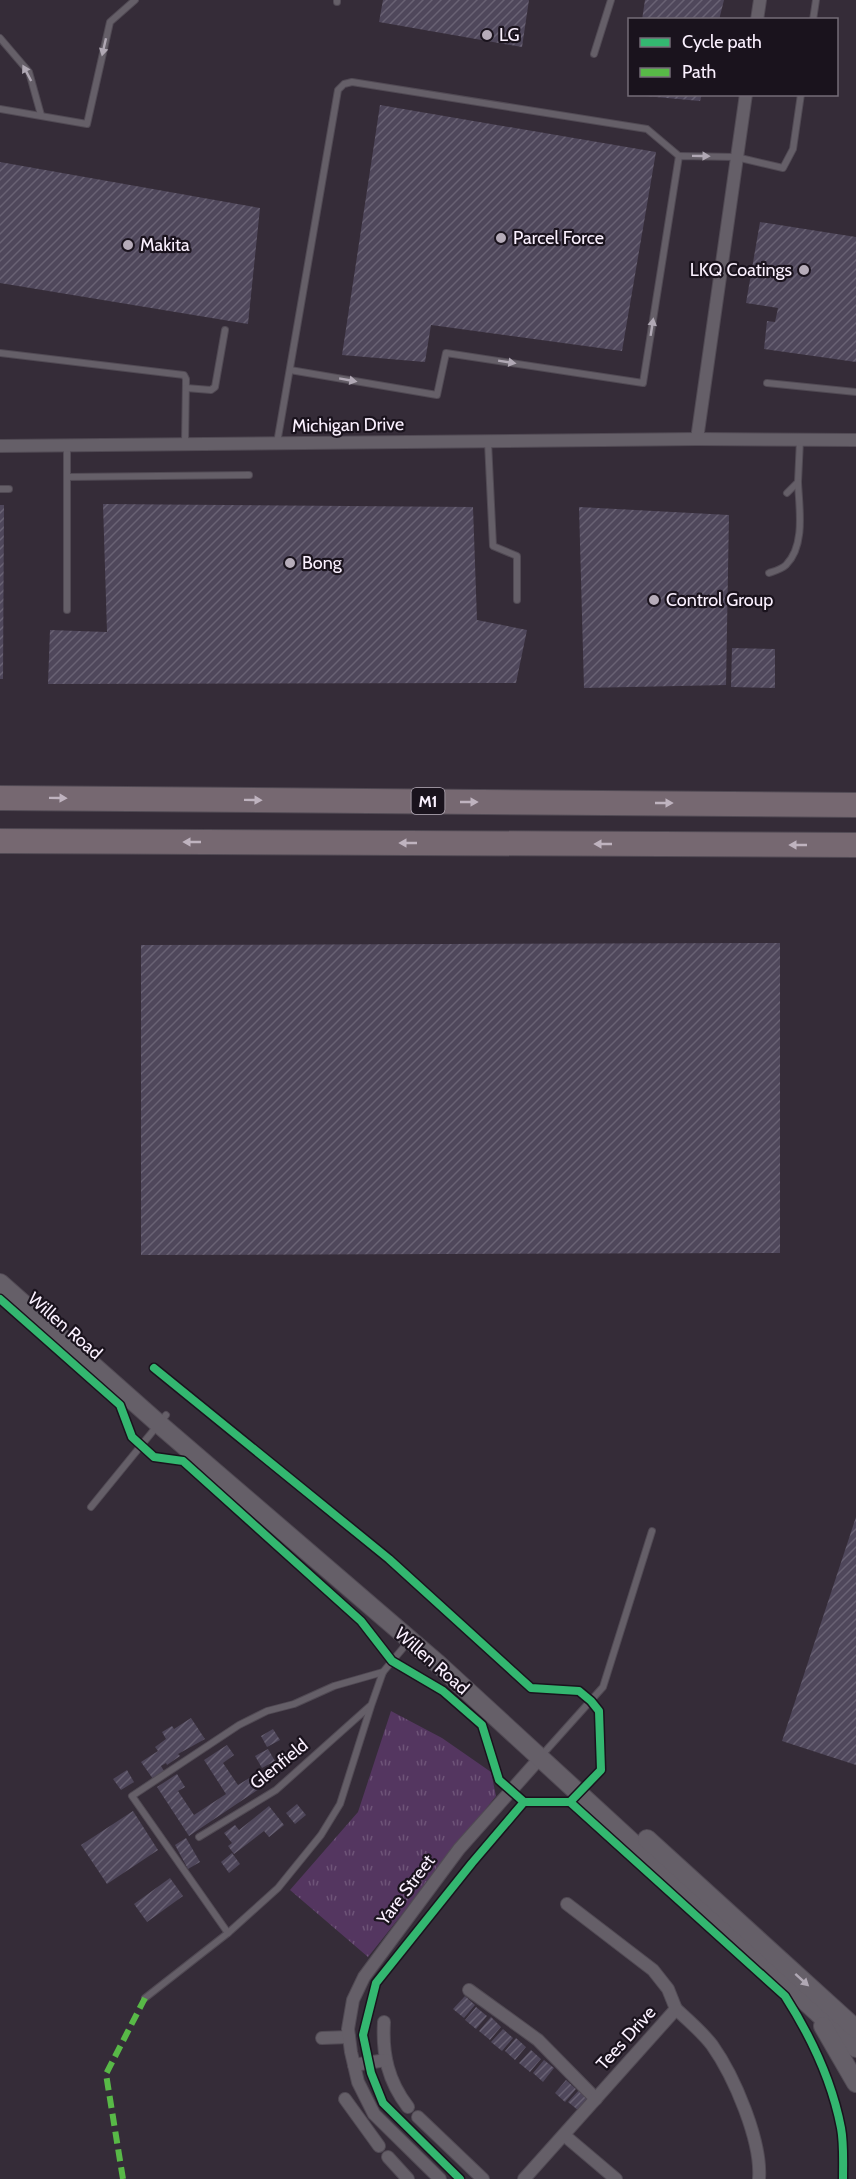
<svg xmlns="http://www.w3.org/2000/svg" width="856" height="2179" font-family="Cabin,sans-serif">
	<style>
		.grass { fill: url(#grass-tufts) }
		.building { fill: url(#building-hatch) }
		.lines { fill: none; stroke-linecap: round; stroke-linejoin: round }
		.lane-casing { stroke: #514a54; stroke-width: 8 }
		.street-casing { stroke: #514a54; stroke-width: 14 }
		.secondary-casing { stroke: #514a54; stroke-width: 20 }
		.highway-casing { stroke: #514a54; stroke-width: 26 }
		.lane { stroke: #655f68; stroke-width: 6 }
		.street { stroke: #655f68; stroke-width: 12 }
		.secondary { stroke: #655f68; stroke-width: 18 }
		.highway { stroke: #766871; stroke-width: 24 }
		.quiet { stroke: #58b947; stroke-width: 6; stroke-dasharray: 12 6; stroke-linecap: butt }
		.cycleway-casing { stroke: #1a131d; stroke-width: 11 }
		.cycleway { stroke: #33b770; stroke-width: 8 }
		.oneway { fill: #b0a8b4 }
		.oneway2 { fill: #bfb3bf }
		.poi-dot { fill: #b6acb9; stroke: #1a131d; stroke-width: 2 }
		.labels { text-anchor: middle; stroke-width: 4.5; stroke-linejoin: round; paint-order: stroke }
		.shield { fill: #1a131d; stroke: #b8aebb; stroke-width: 1.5 }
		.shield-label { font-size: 16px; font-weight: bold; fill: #fbf1ff }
		.poi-label { font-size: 18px; fill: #fbf1ff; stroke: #1a131d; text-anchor: start }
		.street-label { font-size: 18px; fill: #fbf1ff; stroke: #1a131d }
	</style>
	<defs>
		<pattern id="grass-tufts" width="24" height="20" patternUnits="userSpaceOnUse" patternTransform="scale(1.5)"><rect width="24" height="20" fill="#543660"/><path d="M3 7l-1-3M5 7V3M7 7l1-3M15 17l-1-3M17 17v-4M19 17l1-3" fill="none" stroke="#6e5478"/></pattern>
		<pattern id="building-hatch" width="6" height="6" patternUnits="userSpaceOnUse" patternTransform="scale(1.5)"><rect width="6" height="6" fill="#4f475b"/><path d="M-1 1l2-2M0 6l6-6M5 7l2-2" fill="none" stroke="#696274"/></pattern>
	</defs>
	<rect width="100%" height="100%" fill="#352c38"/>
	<polygon class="grass" points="391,1711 442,1738 491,1772 496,1796 368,1957 290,1890 358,1812"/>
	<g class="building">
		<polygon points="383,0 529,0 522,47 379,22"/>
		<polygon points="645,0 724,0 719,20 642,20"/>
		<polygon points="645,94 702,94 700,101 645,96"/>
		<polygon points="380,105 656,152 622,351 431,325 425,362 342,355"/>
		<polygon points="0,162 260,208 248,324 0,283"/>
		<polygon points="760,222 856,237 856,362 764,349 767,321 775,322 778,308 746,303"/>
		<polygon points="103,504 473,507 477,620 527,630 516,683 48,684 50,630 107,632"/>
		<polygon points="0,505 4,505 3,679 0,679"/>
		<polygon points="579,507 729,515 726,685 584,688"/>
		<polygon points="732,648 775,649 775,688 731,687"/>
		<polygon points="780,943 780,1253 141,1255 141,945"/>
		<polygon points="856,1517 856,1765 782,1741"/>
		<polygon points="191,1718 205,1739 178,1754 180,1756 167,1765 166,1763 161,1766 164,1771 153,1779 141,1762 158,1751 155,1747 166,1739 162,1732 172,1726 174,1729"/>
		<polygon points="273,1729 280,1740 267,1747 261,1736"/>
		<polygon points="227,1745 234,1755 223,1763 238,1785 251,1777 259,1789 189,1836 157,1787 177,1774 185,1787 178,1791 194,1815 226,1794 204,1760"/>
		<polygon points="268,1749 275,1761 262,1768 255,1756"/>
		<polygon points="127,1770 134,1782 121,1790 113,1779"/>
		<polygon points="297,1804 306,1815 295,1824 286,1813"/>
		<polygon points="269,1806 284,1825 269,1837 264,1831 234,1854 228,1846 232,1843 224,1833 235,1825 239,1830"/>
		<polygon points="133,1811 158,1850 107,1884 81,1845"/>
		<polygon points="186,1838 200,1862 188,1869 175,1845"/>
		<polygon points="232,1853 240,1864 229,1873 221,1862"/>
		<polygon points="170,1878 183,1896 147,1922 134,1904"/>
		<polygon points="465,1996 475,2005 464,2018 453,2009"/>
		<polygon points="476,2007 487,2016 476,2029 465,2020"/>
		<polygon points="491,2017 501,2027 490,2040 479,2031"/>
		<polygon points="503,2029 513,2038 502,2051 491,2042"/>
		<polygon points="516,2038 526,2047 515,2060 505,2051"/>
		<polygon points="531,2050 541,2059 530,2072 519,2063"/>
		<polygon points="544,2060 554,2068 543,2082 533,2073"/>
		<polygon points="566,2080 576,2089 565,2102 555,2093"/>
		<polygon points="580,2089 590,2098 579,2111 568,2102"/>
	</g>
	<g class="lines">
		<g class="lane-casing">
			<g id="lane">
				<polyline points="337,2 337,0"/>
				<polyline points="813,20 816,0"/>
				<polyline points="0,38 29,72 41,115"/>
				<polyline points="594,54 611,0"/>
				<polyline points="0,109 87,124 110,22 135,0"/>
				<polyline points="0,353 184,375 186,379 185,444"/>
				<polyline points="290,370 437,395 446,353 643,383 679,156 736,157 783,168 793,149 801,94"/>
				<polyline points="767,383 856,392"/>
				<polyline points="186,388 211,390 215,387 225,330"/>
				<polyline points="488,442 493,546 517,556 517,600"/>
				<polyline points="277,443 338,90 344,84 352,82 647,129 679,156"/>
				<polyline points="67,477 249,475"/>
				<polyline points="0,489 9,489"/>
				<polyline points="787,493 798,482 800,440"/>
				<path d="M769,573C775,571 782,569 786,565C806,545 799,507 798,482"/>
				<polyline points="67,610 67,445"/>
				<polyline points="91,1507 166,1415"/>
				<polyline points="542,1755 603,1687 652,1531"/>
				<polyline points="199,1837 276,1790 370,1706"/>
				<polyline points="228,1933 132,1796 239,1725 267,1711 294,1704 334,1686 383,1672"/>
				<polyline points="145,1998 228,1933 278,1888 321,1835 340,1804 371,1706 383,1672 409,1641"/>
			</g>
		</g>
		<g class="street-casing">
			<g id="street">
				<polyline points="757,20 760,0"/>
				<polyline points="697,439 746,94"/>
				<polyline points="0,446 697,439 856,440"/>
				<polyline points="469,1990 538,2040 596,2099"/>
				<path d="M676,2009C688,2020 702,2032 712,2045C734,2076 762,2141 759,2179"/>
				<path d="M384,2022C382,2054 388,2081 408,2107"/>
				<polyline points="322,2038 349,2037"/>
				<polyline points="354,2065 386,2060"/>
				<polyline points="345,2099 379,2146"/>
				<polyline points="418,2117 483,2179"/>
				<polyline points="564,2135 616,2179"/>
				<polyline points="388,2157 408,2179"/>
				<polyline points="440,2179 374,2114 358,2082 351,2052 348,2029 353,2000 364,1977 459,1849 540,1758"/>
				<polyline points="524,2179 676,2009 668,1989 653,1970 567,1904"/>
			</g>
		</g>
		<g class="secondary-casing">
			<g id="secondary">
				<polyline points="0,1283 159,1424 437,1663 856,2048"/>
				<polyline points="647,1839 856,2029"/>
				<polyline points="823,2026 856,2083"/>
			</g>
		</g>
		<g class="highway-casing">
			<g id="highway">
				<polyline points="0,798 856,805"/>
				<polyline points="0,841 856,845"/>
			</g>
		</g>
		<use href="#lane" class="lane"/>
		<use href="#street" class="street"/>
		<use href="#secondary" class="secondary"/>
		<use href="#highway" class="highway"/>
		<polyline class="quiet" points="123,2179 106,2074 145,1998"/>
		<g class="cycleway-casing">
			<g id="cycleway">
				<path d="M0,1299L120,1405L132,1437L154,1457L183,1461L361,1621L392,1661L443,1691L482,1725L499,1780L524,1802H570L785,1996C810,2035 832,2081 841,2128C844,2144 843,2162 843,2179"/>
				<polyline points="154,1368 389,1559 531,1688 579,1691 591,1701 599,1711 601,1770 570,1802"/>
				<polyline points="460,2179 383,2103 371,2073 363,2035 376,1983 472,1863 524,1802"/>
			</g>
		</g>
		<use href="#cycleway" class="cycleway"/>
	</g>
	<defs><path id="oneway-solid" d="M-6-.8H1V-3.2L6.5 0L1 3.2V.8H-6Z" transform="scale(1.5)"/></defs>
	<g class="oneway">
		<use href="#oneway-solid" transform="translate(104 47) rotate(103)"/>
		<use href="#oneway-solid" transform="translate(27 73) rotate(-118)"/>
		<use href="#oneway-solid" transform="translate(701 156) rotate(1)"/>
		<use href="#oneway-solid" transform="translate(652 327) rotate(-81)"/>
		<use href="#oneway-solid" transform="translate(507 362) rotate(9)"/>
		<use href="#oneway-solid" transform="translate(348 380) rotate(10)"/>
		<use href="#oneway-solid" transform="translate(802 1980) rotate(42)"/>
	</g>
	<g class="oneway2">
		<use href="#oneway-solid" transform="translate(58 798) rotate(1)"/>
		<use href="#oneway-solid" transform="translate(253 800) rotate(1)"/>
		<use href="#oneway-solid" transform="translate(469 802)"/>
		<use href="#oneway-solid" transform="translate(664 803)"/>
		<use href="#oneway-solid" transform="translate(192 842) rotate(-180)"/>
		<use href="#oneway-solid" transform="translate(408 843) rotate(-180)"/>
		<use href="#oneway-solid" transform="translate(603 844) rotate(-180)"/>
		<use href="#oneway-solid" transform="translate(798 845) rotate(-180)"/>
	</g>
	<g class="poi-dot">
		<circle cx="487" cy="35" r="6"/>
		<circle cx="501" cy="238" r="6"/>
		<circle cx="128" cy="245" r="6"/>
		<circle cx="804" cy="270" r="6"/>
		<circle cx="290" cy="563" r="6"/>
		<circle cx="654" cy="600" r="6"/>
	</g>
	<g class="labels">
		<rect class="shield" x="411.5" y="788" width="33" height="26" rx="4.5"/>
		<g class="shield-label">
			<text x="428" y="807">M1</text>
		</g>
		<g class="poi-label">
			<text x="499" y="41">LG</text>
			<text x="513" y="244">Parcel Force</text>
			<text x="140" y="251">Makita</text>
			<text x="792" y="276" text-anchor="end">LKQ Coatings</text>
			<text x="302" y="569">Bong</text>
			<text x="666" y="606">Control Group</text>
		</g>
		<g class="street-label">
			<text transform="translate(348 425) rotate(-1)" y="6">Michigan Drive</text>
			<text transform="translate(65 1326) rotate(41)" y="6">Willen Road</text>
			<text transform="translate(432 1661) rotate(41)" y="6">Willen Road</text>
			<text transform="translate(279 1764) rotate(-39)" y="6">Glenfield</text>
			<text transform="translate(406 1890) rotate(-53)" y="6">Yare Street</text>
			<text transform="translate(626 2038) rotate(-48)" y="6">Tees Drive</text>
		</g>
	</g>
	<rect x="628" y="18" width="210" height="78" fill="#1a131d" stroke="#746c77" stroke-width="1.5"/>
	<rect x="640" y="38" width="30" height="9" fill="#33b770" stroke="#746c77" stroke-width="1.5"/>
	<text x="682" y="48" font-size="18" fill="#fbf1ff">Cycle path</text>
	<rect x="640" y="68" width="30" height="9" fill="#58b947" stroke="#746c77" stroke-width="1.5"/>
	<text x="682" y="78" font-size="18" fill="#fbf1ff">Path</text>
</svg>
